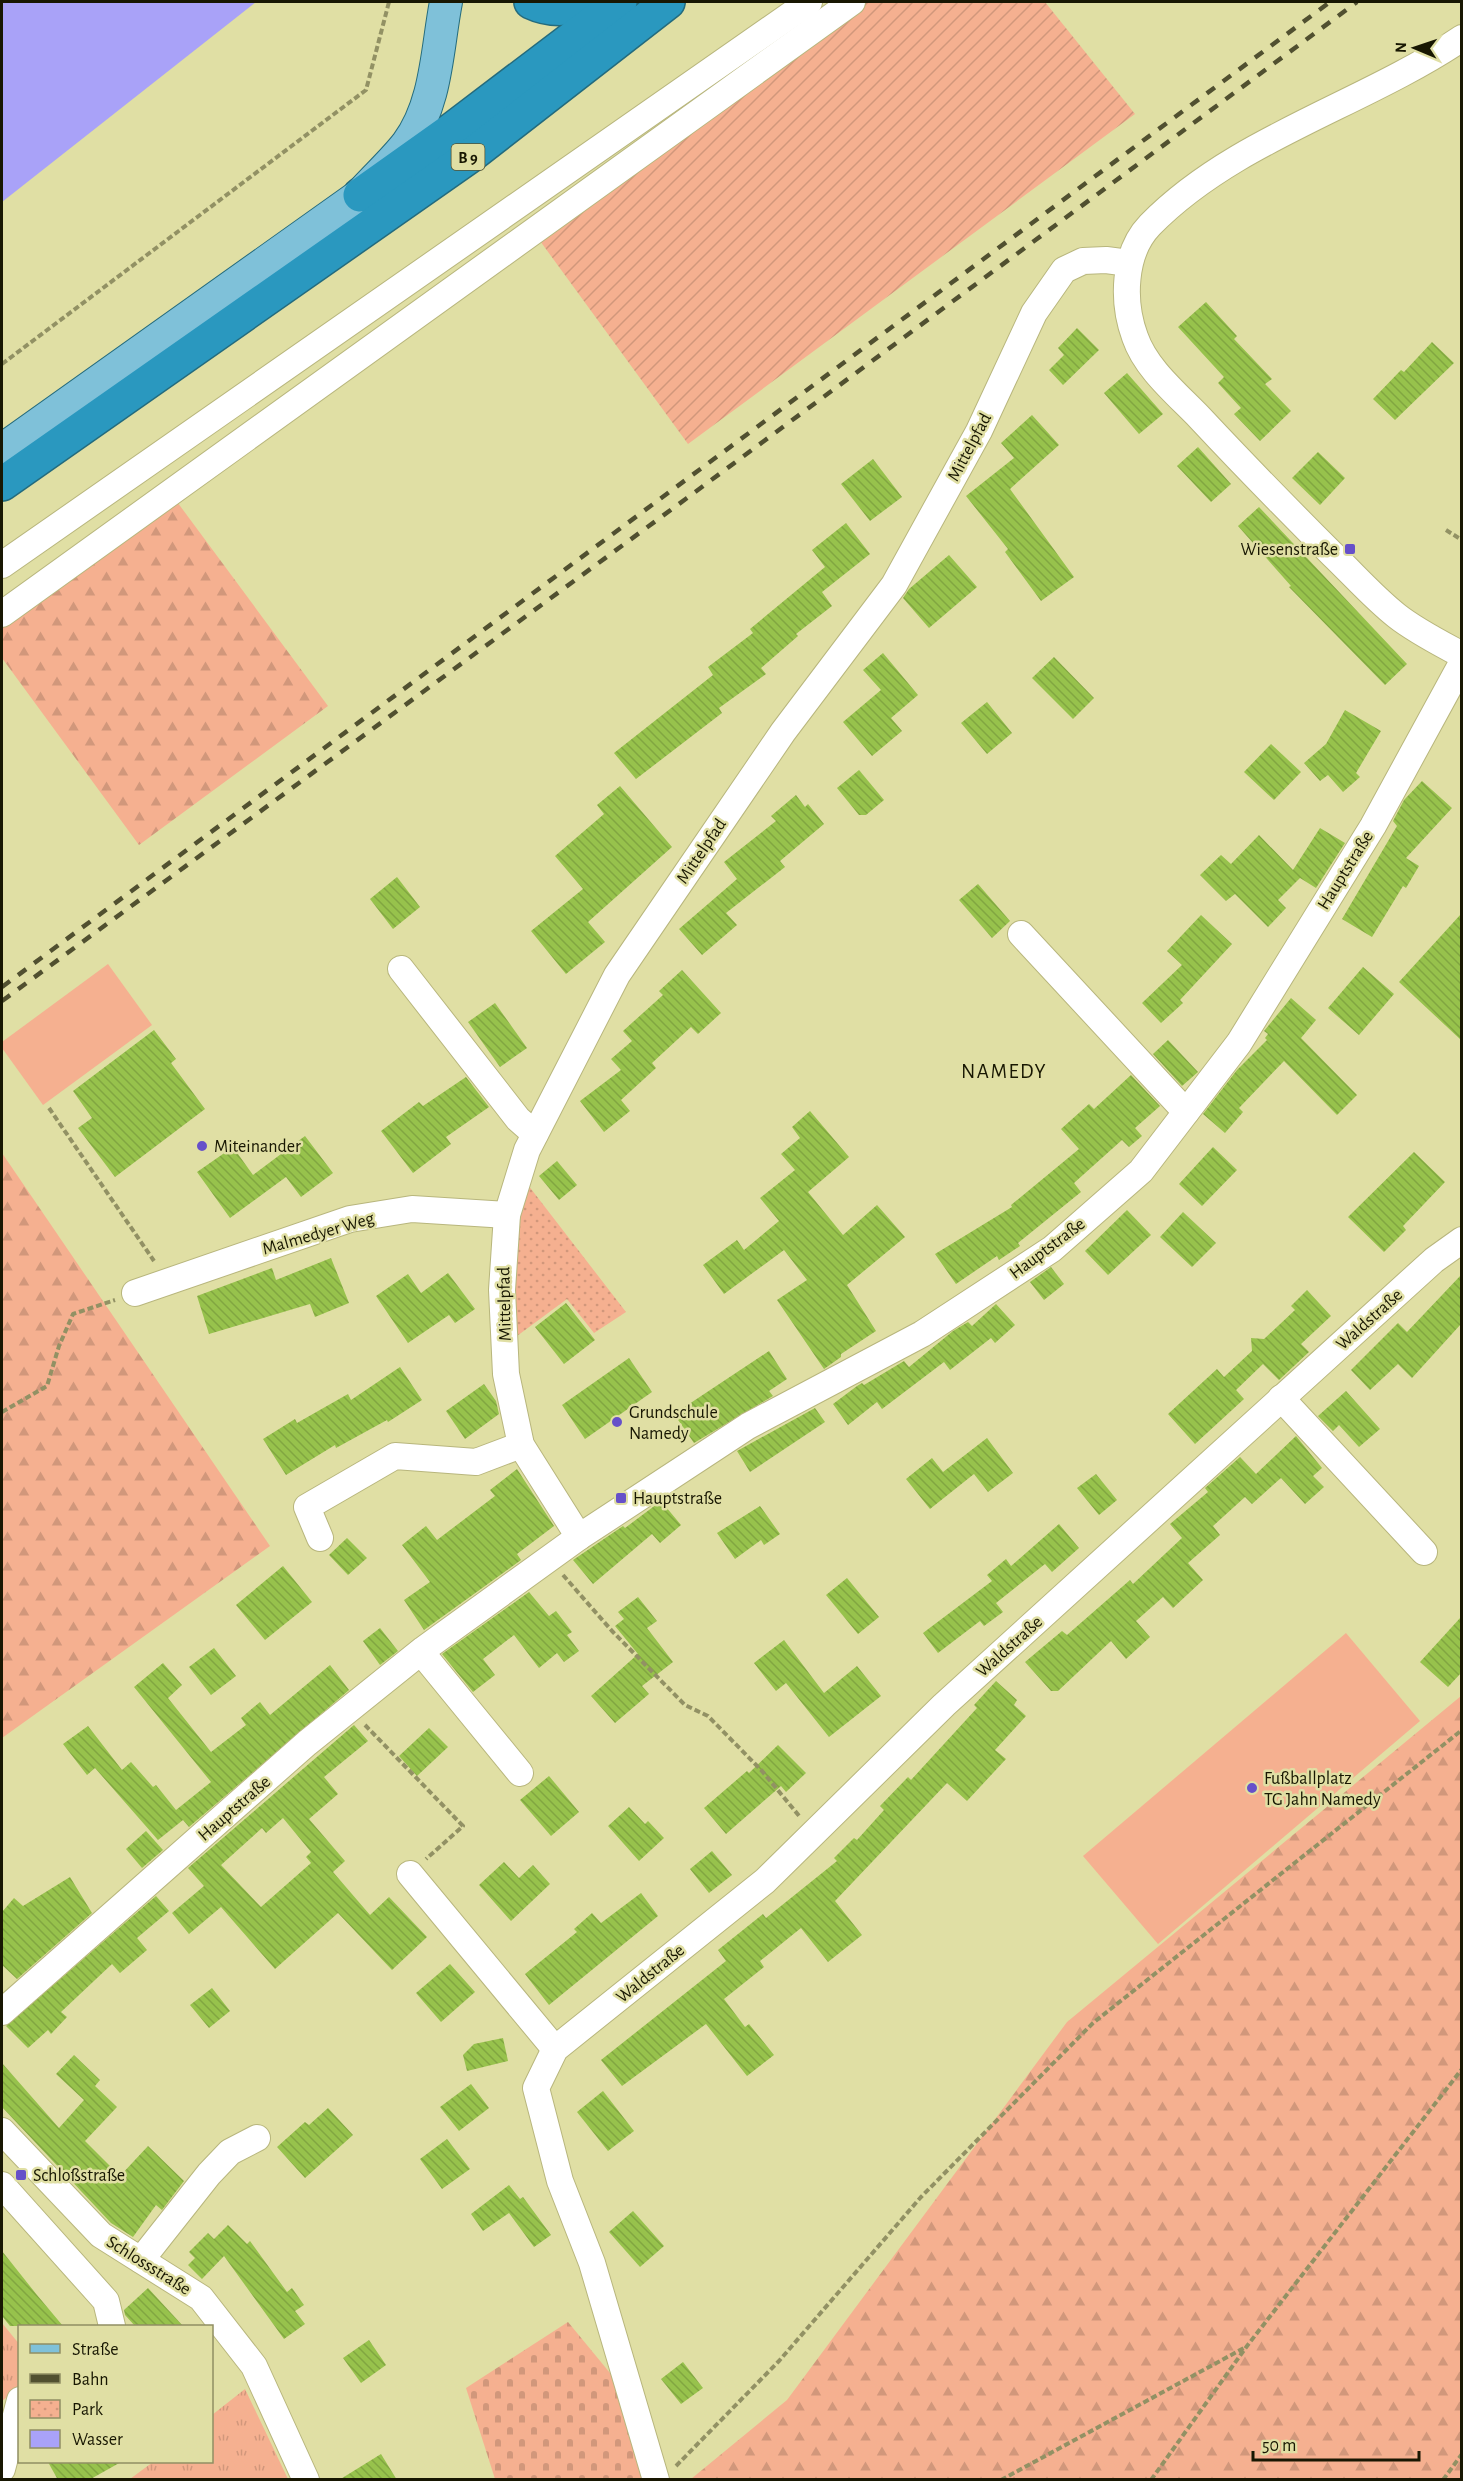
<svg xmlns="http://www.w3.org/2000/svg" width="1463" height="2481" font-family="'Alegreya Sans',sans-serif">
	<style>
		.grass { fill: url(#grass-tufts) }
		.forest { fill: url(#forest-firs) }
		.cemetery { fill: url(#cemetery-stones) }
		.park { fill: url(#park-dots) }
		.garden { fill: url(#garden-furrows) }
		.pitch { fill: #f5b090 }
		.water { fill: #a9a2f8 }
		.building { fill: url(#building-back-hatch); fill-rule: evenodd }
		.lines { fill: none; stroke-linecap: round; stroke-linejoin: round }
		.minor-casing { stroke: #b8b67d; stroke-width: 28 }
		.major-casing { stroke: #246b7d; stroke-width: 34 }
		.highway-casing { stroke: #246b7d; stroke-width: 36 }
		.path { stroke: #929164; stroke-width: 4; stroke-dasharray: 6 3; stroke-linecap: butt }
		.minor { stroke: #fff; stroke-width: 26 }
		.major { stroke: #7fc1d9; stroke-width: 32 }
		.highway { stroke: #2a98bf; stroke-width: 33 }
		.rail { stroke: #515030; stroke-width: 4.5; stroke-dasharray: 10 10; stroke-linecap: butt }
		.poi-dot { fill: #6650c9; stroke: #e0dfa4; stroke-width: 2 }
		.labels { text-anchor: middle; stroke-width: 5; stroke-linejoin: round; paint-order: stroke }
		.shield { fill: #e0dfa4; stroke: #545333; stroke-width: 1.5 }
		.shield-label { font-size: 16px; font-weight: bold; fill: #181702 }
		.street-label { font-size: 18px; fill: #181702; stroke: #e0dfa4 }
		.poi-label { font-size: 18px; fill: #181702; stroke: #e0dfa4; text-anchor: start }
		.quarter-label { font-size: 21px; letter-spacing: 1.5px; fill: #181702; stroke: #e0dfa4 }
	</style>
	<defs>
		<pattern id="grass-tufts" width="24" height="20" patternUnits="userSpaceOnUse" patternTransform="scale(1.5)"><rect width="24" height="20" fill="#f5b090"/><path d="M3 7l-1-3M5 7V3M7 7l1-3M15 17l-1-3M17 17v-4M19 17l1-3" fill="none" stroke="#d1977b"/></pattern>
		<pattern id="forest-firs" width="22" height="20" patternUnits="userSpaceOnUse" patternTransform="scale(1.5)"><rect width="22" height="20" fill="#f5b090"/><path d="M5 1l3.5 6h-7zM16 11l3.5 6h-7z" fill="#d1977b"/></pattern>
		<pattern id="cemetery-stones" width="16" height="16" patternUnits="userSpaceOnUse" patternTransform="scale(1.5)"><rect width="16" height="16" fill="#f5b090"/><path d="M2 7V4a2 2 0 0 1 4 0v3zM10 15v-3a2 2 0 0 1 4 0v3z" fill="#d1977b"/></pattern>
		<pattern id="park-dots" width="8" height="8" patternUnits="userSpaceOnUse" patternTransform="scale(1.5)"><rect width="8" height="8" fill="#f5b090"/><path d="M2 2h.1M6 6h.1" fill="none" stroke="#d1977b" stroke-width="1.8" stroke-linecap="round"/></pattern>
		<pattern id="garden-furrows" width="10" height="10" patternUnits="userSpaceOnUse" patternTransform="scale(1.5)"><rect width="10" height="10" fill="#f5b090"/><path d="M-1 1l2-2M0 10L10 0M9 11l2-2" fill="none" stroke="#d1977b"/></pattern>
		<pattern id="building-back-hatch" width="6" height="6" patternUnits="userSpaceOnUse" patternTransform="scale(1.5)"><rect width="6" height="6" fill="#97c24c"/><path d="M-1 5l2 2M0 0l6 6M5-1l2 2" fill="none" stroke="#81a641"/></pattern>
	</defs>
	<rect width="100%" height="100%" fill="#e0dfa4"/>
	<g class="grass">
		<polygon points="2,2323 20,2345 19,2388 2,2401"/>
		<polygon points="245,2389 288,2479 130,2479 153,2462 212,2462 212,2415"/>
	</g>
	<g class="forest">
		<polygon points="172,495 328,706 139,845 2,658 2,621"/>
		<polygon points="2,1153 270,1546 2,1738"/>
		<polygon points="1461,1696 1461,2479 691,2479 787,2400 1067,2022"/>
	</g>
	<polygon class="cemetery" points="568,2322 624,2390 645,2480 495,2479 466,2388"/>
	<path class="park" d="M528,1185L626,1312L594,1333L567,1299L517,1336C514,1282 513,1238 528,1185Z"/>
	<polygon class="garden" points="860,2 1045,2 1135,114 688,444 535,234"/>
	<g class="pitch">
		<polygon points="108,964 152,1025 43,1105 2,1048 2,1042"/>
		<polygon points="1346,1633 1420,1721 1158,1944 1083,1856"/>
	</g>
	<polygon class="water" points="2,2 256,2 2,202"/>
	<g class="building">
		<polygon points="1206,302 1237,336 1234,339 1272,379 1265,384 1291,411 1260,441 1234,414 1241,408 1218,383 1224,377 1178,327"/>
		<polygon points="1077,328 1099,350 1063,385 1049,370 1064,355 1058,348"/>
		<polygon points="1432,342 1454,363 1395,420 1373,399 1401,370 1404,372"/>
		<polygon points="1127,373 1163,414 1139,434 1104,393"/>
		<polygon points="1032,415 1059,445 1010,489 1074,577 1041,601 1005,552 1008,549 966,496 1014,458 1001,443"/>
		<polygon points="1198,447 1231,484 1211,502 1177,466"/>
		<polygon points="1318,452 1345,478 1320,505 1292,478"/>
		<polygon points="873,459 902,497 870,521 841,484"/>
		<polygon points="1259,507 1407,664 1385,685 1289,587 1291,586 1238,526"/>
		<polygon points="846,523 870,554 822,592 832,606 796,634 798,636 761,668 766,674 719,708 722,713 636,779 614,753 713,675 708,667 753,633 750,629 825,567 812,550"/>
		<polygon points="949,555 977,587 929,628 903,598 909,589"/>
		<polygon points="883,653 918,695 891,718 902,731 872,756 843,722 881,690 863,670"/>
		<polygon points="1054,657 1094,698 1073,719 1032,678"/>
		<polygon points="987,702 1012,733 987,754 961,723"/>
		<polygon points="1345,710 1381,731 1356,773 1360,777 1343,792 1328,775 1320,781 1304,763 1326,744"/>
		<polygon points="1271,744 1301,772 1274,800 1244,772"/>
		<polygon points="859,770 884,800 866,815 859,815 837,788"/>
		<polygon points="1422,781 1452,808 1406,858 1419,866 1406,888 1403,886 1372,937 1342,919 1397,826 1393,821 1404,800"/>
		<polygon points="620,786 672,847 588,922 605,942 566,974 531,931 583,889 555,856 604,814 597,805"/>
		<polygon points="796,795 805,807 808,804 824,824 780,861 785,867 726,913 737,925 702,955 679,929 737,879 724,862 776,821 771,816"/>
		<polygon points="1320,828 1345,843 1316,888 1300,878 1278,900 1286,908 1268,927 1235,894 1226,901 1200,875 1221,855 1231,864 1259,835 1293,870"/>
		<polygon points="397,877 420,907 393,929 370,899"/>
		<polygon points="978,884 1010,921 992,938 959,900"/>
		<polygon points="1461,914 1461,1040 1399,982"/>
		<polygon points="1201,915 1232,944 1180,1000 1183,1003 1161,1023 1142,1003 1182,965 1167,951"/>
		<polygon points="1363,967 1394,994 1359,1035 1328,1008"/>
		<polygon points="682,970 721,1013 698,1034 691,1027 652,1063 656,1068 621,1100 630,1111 604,1132 580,1101 621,1070 611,1059 632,1041 623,1031 663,995 659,991"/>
		<polygon points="1291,998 1316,1020 1301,1038 1357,1095 1337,1115 1284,1061 1239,1108 1243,1112 1225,1133 1203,1114 1237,1070 1267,1040 1265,1038 1268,1034 1264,1031"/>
		<polygon points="495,1003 527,1048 500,1067 468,1022"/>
		<polygon points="154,1030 176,1059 171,1063 205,1109 115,1177 78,1128 92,1118 73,1091"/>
		<polygon points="1168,1040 1198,1072 1182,1086 1153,1054"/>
		<polygon points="1131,1075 1160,1106 1135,1128 1142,1136 1129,1147 1122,1140 1074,1183 1081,1192 1018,1243 1020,1246 999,1260 997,1256 956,1284 935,1254 1012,1207 1011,1205 1079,1149 1061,1129 1089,1104 1094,1109"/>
		<polygon points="466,1077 489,1107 446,1137 451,1144 413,1173 381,1131 419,1102 423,1106"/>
		<polygon points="810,1111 849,1157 808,1192 843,1235 877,1205 905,1237 847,1285 876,1331 841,1354 841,1357 824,1369 777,1300 807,1280 784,1250 724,1294 703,1265 737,1240 744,1250 779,1221 760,1198 795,1170 781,1154 800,1138 792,1127"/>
		<polygon points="305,1136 333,1173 301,1197 286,1177 230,1218 197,1172 233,1147 253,1175"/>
		<polygon points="1213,1147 1237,1170 1202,1206 1179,1184"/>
		<polygon points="1414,1152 1445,1182 1403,1226 1406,1230 1384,1252 1348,1217"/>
		<polygon points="557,1161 577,1185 559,1200 539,1176"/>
		<polygon points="1127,1210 1151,1235 1108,1275 1085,1251"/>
		<polygon points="1183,1212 1216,1243 1192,1267 1160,1237"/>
		<polygon points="331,1258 349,1303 315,1317 310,1304 209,1334 197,1296 272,1268 276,1280"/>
		<polygon points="1051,1267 1064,1284 1044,1300 1030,1282"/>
		<polygon points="448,1273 475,1309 455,1323 449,1315 408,1343 376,1296 408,1274 421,1293"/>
		<polygon points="1461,1275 1461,1324 1412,1378 1398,1364 1370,1390 1351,1370 1398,1323 1407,1332"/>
		<polygon points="1307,1290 1331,1316 1301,1344 1309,1352 1279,1380 1263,1364 1236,1390 1244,1399 1195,1444 1168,1414 1217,1369 1224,1377 1252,1351 1251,1338 1264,1339 1295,1310 1291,1306"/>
		<polygon points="566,1303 595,1340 564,1364 535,1327"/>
		<polygon points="996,1304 1015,1325 995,1343 991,1338 950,1370 944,1362 882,1409 877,1402 848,1425 833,1404 857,1386 862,1383 864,1385 904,1361 909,1367 953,1331 968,1322 972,1326"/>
		<polygon points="769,1351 787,1379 769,1391 773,1396 694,1443 674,1414"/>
		<polygon points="629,1358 652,1392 585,1439 562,1405"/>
		<polygon points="400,1367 422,1400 388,1422 387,1420 336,1448 335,1445 286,1475 263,1439 295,1419 297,1423 348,1394 351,1400"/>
		<polygon points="484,1384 496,1401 499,1414 465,1439 446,1411"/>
		<polygon points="1346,1391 1380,1429 1359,1447 1339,1425 1333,1431 1318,1416"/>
		<polygon points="815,1408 825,1422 750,1472 737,1451"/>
		<polygon points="1296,1436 1322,1468 1313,1476 1324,1487 1305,1504 1281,1478 1252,1504 1245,1497 1213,1526 1220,1535 1188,1563 1203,1580 1173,1608 1163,1597 1136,1621 1150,1637 1126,1659 1111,1641 1058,1691 1051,1691 1025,1662 1062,1631 1067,1635 1130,1580 1133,1584 1182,1538 1170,1524 1208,1492 1205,1488 1240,1457 1256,1474"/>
		<polygon points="987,1438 1013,1473 988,1492 974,1474 930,1509 906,1479 932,1458 943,1472"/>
		<polygon points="517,1469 554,1526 517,1554 521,1560 424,1630 404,1600 430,1582 402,1545 426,1526 437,1540 495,1496 490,1490"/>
		<polygon points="1096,1474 1117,1500 1099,1515 1077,1488"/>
		<polygon points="661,1501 681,1525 660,1543 652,1534 593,1584 573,1560 623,1526 625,1528"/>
		<polygon points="760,1506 780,1534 764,1545 761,1540 735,1559 717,1533"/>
		<polygon points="1059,1524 1079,1548 1052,1572 1045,1564 996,1603 1003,1612 984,1626 980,1621 938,1653 923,1633 992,1581 987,1575 1006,1559 1011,1566"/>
		<polygon points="347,1538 367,1558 348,1575 329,1555"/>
		<polygon points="283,1566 312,1602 265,1640 236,1605"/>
		<polygon points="847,1578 879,1617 858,1634 826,1595"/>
		<polygon points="529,1592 549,1616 556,1611 572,1632 567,1635 579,1651 564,1662 557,1653 539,1668 514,1635 483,1659 495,1675 473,1692 442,1654"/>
		<polygon points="638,1597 657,1621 647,1628 673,1662 642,1686 649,1694 615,1723 591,1696 638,1654 615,1626 624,1619 618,1612"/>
		<polygon points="1461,1617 1461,1673 1448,1687 1420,1662"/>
		<polygon points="380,1628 398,1651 380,1665 363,1641"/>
		<polygon points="784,1640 824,1693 857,1666 881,1696 829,1737 786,1683 776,1691 754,1663"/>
		<polygon points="214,1648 236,1676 211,1695 189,1667"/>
		<polygon points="163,1663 182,1685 168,1698 211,1752 246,1725 241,1718 260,1702 270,1715 330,1665 349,1690 189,1827 183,1820 158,1840 95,1768 87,1775 63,1744 88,1726 122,1770 131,1762 153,1787 156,1785 176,1810 211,1782 134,1687"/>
		<polygon points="996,1681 1017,1700 1014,1705 1026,1716 995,1750 1006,1759 967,1801 947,1783 835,1901 862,1935 828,1962 801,1928 760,1961 764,1967 724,1999 745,2027 749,2024 774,2055 747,2076 706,2024 622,2086 601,2060 726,1961 718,1950 763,1914 766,1918 837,1861 834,1858 854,1838 857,1840 884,1810 880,1806 908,1777 911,1780 977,1708 974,1705"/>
		<path d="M354,1725L368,1741L324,1777L338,1794L309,1819L345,1861L333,1872L370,1915L389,1897L427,1937L392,1970L338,1913L275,1969L221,1907L189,1934L172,1913L204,1886L188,1868ZM283,1818L311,1852L306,1857L311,1863L261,1907L221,1865L262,1828L266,1833Z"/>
		<polygon points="429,1728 448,1747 417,1776 399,1756"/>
		<polygon points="778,1745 806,1773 786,1792 781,1786 726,1834 704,1808 747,1771 749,1773"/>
		<polygon points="549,1776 579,1812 551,1836 520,1800"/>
		<polygon points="629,1807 645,1824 648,1821 664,1838 639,1861 608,1826"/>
		<polygon points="146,1831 163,1850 142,1868 126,1849"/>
		<polygon points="712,1851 732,1875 709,1893 690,1869"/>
		<polygon points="504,1862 519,1878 533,1865 550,1884 511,1921 479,1885"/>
		<polygon points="70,1877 92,1913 17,1979 2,1965 2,1912 14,1898 23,1906"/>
		<polygon points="641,1893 658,1916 549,2005 525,1974 577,1932 574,1929 592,1913 601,1923"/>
		<polygon points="156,1896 169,1911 137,1938 147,1950 120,1973 112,1964 61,2012 67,2017 51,2034 48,2030 28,2048 6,2026"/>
		<polygon points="450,1964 475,1992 441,2022 416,1993"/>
		<polygon points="212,1988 230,2011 209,2028 190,2005"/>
		<polygon points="503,2038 508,2061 467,2071 463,2055 474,2044"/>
		<polygon points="74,2055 100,2080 95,2086 117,2107 85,2141 120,2176 148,2146 184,2181 162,2210 156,2205 133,2237 111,2223 2,2107 2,2063 59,2128 84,2100 56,2074"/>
		<polygon points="471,2084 489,2108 459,2131 440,2107"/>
		<polygon points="603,2091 634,2131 608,2151 577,2112"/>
		<polygon points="328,2108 353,2135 305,2178 277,2147 305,2122 309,2125"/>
		<polygon points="447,2139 470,2169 442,2189 420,2159"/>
		<polygon points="509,2185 520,2199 523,2197 551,2235 534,2247 509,2213 483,2231 471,2214"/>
		<polygon points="633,2211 664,2246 640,2267 609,2232"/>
		<polygon points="228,2225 247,2244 250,2241 287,2292 292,2288 304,2305 295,2311 305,2324 284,2339 224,2256 202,2279 188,2265 195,2258 189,2252 208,2233 214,2239"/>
		<polygon points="2,2251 37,2295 63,2326 10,2326 2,2316"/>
		<polygon points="148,2288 183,2326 135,2326 125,2315 124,2310"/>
		<polygon points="369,2340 386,2365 361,2383 343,2358"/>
		<polygon points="683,2362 703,2388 681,2404 661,2379"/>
		<polygon points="381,2454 397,2480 339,2480"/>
		<polygon points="48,2462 121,2462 89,2480 58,2480"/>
	</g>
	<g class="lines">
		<g class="minor-casing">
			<g id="minor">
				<path d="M1462,38C1363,105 1234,139 1150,225C1123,253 1122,302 1135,337C1146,369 1177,394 1200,418C1243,464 1287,509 1332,554C1353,574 1374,598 1397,616C1416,631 1440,643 1462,655"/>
				<polyline points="2,565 809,2"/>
				<polyline points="2,614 852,2"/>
				<polyline points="1021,934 1186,1112"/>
				<polyline points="401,969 518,1119 535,1134"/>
				<polyline points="135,1293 350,1219 412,1209 507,1215"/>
				<polyline points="1281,1398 1424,1552"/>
				<polyline points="579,1537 521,1445 506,1374 502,1290 507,1215 527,1150 617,975 783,732 894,585 979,431 1034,313 1064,270 1083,261 1106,260 1129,263"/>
				<polyline points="320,1538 307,1507 395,1456 476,1462 521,1445"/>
				<polyline points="421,1652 520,1773"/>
				<polyline points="410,1874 555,2049"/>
				<polyline points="2,2012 307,1743 424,1649 579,1537 748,1426 922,1334 1052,1249 1141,1171 1239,1043 1373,826 1462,663"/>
				<polyline points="2,2131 101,2235 201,2298 254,2366 306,2480"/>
				<polyline points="2,2185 106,2301 112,2326"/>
				<polyline points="141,2260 209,2174 230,2152 257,2138"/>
				<polyline points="2,2469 20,2400"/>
				<polyline points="656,2480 592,2263 560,2181 536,2088 555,2049 765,1881 944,1705 1434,1260 1462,1240"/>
			</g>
		</g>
		<g class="major-casing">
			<path id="major" d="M2,450L360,195C375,178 393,162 407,144C437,104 437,48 446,2"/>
		</g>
		<g class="highway-casing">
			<g id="highway">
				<path d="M531,2C552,12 572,9 593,2"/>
				<polyline points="360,195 450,131 620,2"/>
				<polyline points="2,484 470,156 668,2"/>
			</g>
		</g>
		<g class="path">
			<polyline points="2,364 366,90 389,2"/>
			<polyline points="1446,530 1462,540"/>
			<polyline points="49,1108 154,1261"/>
			<polyline points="2,1412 47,1386 59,1346 73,1314 115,1300"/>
			<polyline points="563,1575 612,1631 685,1705 708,1716 762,1771 800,1817"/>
			<polyline points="365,1725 463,1826 426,1859"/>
			<polyline points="676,2466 779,2361 921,2197 1093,2023 1462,1730"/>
			<polyline points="1001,2480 1244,2348"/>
			<polyline points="1151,2480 1247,2346 1462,2069"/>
			<polyline points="1443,2480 1462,2454"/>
		</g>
		<use href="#minor" class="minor"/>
		<use href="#major" class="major"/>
		<use href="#highway" class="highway"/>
		<g class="rail">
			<polyline points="2,987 1330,2"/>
			<polyline points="2,1001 687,498 1357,2"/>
		</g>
	</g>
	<g class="poi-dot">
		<rect x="1344" y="543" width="12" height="12" rx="3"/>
		<circle cx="202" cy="1146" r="6"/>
		<circle cx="617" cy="1422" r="6"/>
		<rect x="615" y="1492" width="12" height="12" rx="3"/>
		<circle cx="1252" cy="1788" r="6"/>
		<rect x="15" y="2169" width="12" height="12" rx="3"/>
	</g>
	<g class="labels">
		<rect class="shield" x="451.5" y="144" width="33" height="26" rx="4.5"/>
		<g class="shield-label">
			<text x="468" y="163">B 9</text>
		</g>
		<g class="street-label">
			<text transform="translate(969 447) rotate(-62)" y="6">Mittelpfad</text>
			<text transform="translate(701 851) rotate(-56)" y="6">Mittelpfad</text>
			<text transform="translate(1345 870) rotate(-58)" y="6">Hauptstraße</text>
			<text transform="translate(318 1233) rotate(-16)" y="6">Malmedyer Weg</text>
			<text transform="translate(1047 1248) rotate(-37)" y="6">Hauptstraße</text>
			<text transform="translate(504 1304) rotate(-91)" y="6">Mittelpfad</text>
			<text transform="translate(1369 1319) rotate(-42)" y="6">Waldstraße</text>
			<text transform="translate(1009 1646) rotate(-42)" y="6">Waldstraße</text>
			<text transform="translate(234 1808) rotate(-41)" y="6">Hauptstraße</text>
			<text transform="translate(650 1973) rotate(-39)" y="6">Waldstraße</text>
			<text transform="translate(149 2265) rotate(32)" y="6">Schlossstraße</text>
		</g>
		<g class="poi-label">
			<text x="1338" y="555" text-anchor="end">Wiesenstraße</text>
			<text x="214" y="1152">Miteinander</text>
			<text x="629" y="1418">Grundschule<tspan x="629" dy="21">Namedy</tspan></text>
			<text x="633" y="1504">Hauptstraße</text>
			<text x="1264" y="1784">Fußballplatz<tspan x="1264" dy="21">TG Jahn Namedy</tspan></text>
			<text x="33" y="2181">Schloßstraße</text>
		</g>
		<g class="quarter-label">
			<text x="1004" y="1078">NAMEDY</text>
		</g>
	</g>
	<rect width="1463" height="2481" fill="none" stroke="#181702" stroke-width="6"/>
	<rect x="18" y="2325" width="195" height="138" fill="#e0dfa4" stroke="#908f63" stroke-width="1.5"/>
	<rect x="30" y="2344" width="30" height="9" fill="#7fc1d9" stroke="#908f63" stroke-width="1.5"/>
	<text x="72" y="2355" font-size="18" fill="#181702">Straße</text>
	<rect x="30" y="2374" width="30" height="9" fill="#515030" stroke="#908f63" stroke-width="1.5"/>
	<text x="72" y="2385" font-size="18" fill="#181702">Bahn</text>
	<rect x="30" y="2400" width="30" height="18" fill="url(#park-dots)" stroke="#908f63" stroke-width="1.5"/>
	<text x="72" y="2415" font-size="18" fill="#181702">Park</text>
	<rect x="30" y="2430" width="30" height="18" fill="#a9a2f8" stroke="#908f63" stroke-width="1.5"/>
	<text x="72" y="2445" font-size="18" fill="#181702">Wasser</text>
	<g transform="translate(1415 48) rotate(272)" stroke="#e0dfa4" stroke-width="4.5" paint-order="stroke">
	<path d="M0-4.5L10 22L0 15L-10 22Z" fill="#181702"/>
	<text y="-9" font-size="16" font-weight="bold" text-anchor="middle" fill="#181702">N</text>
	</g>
	<path d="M1253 2451v9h166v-9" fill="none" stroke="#181702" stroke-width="3"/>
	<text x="1262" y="2451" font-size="18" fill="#181702" stroke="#e0dfa4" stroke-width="4.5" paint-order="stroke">50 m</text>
</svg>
